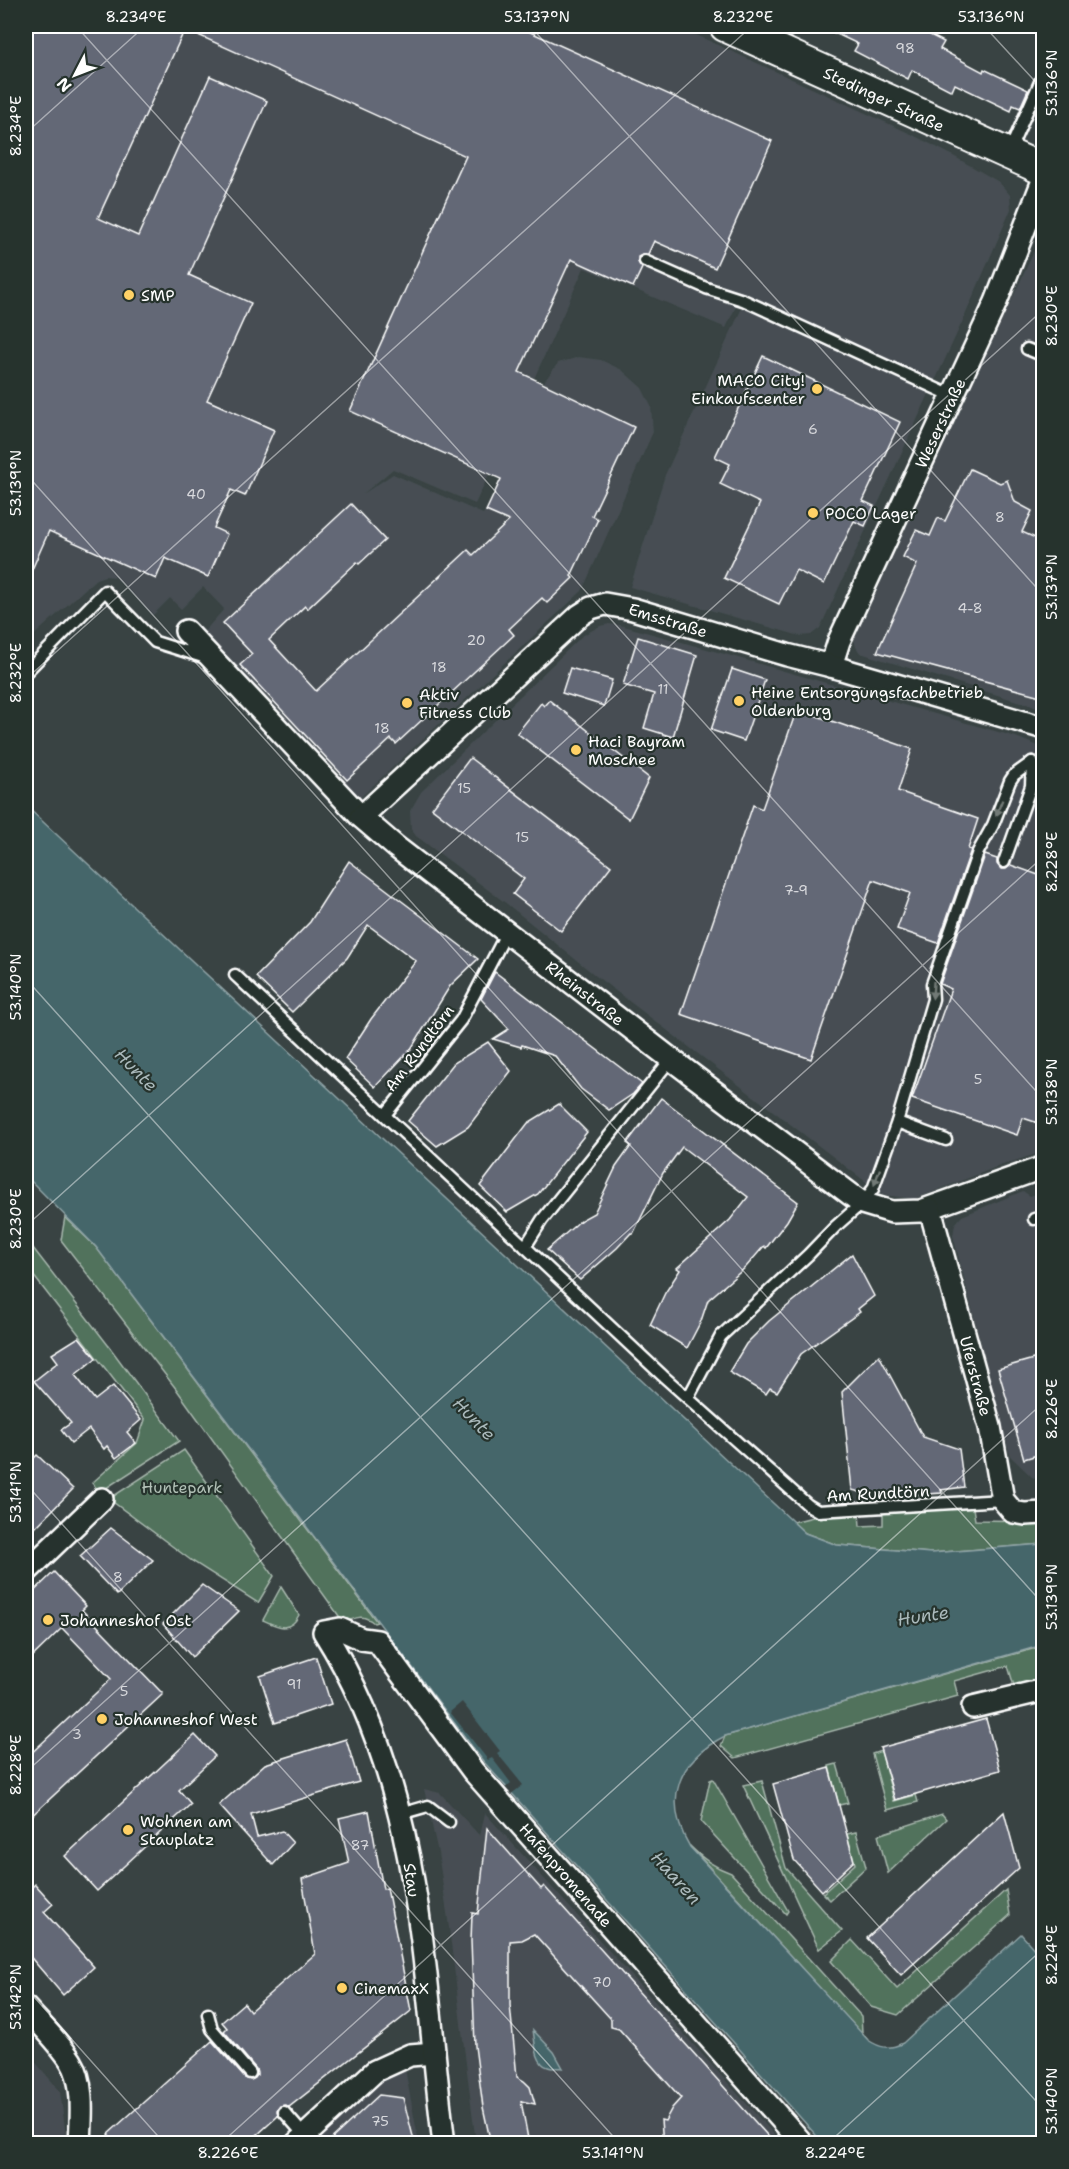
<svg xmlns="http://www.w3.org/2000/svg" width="1069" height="2169" font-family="'Shantell Sans',sans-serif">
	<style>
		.built { fill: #464e52; fill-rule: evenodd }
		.green { fill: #51725c; stroke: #a8b8ae; stroke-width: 1.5 }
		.water { fill: #44666b; stroke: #8fa3a6; stroke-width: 1.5 }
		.pier { fill: #394343 }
		.building { fill: #646876; stroke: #fff; stroke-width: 1.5 }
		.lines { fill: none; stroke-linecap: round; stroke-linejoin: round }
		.lane-casing { stroke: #fff; stroke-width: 15 }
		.street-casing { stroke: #fff; stroke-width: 26 }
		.secondary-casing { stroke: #fff; stroke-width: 34 }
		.lane { stroke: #26332d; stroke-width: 10 }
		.street { stroke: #26332d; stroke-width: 21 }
		.secondary { stroke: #26332d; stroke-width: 30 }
		.oneway { fill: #727a76 }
		.ticks { fill: none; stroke: #fff; stroke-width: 1.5; stroke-opacity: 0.45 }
		.poi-dot { fill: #ffd166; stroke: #26332d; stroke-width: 2 }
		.labels { text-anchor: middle; stroke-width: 4.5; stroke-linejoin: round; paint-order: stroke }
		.number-label { font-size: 14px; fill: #d8d9dd }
		.street-label { font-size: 16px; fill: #fff; stroke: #26332d }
		.poi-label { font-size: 16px; fill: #fff; stroke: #26332d; text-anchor: start }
		.park-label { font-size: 16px; fill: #b1c0b6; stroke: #26332d }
		.water-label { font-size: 18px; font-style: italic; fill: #abbabc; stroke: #26332d }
		.neatline { fill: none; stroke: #fff; stroke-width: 2 }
		.ticks-label { font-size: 15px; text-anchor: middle; fill: #fff }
	</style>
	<rect width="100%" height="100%" fill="#394343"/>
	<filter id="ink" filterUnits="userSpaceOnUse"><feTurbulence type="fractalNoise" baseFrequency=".0167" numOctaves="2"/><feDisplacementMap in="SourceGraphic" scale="12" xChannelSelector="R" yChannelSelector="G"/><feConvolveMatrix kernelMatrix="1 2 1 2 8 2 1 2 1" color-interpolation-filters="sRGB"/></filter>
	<g filter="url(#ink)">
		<g class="built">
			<polygon points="26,26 677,26 911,134 948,153 999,182 1010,195 1011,209 964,318 898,461 820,628 811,635 800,636 630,587 665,475 741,310 743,291 726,328 584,268 528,392 475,504 393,469 363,494 393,474 483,514 495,493 543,383 558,363 579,357 601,360 622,370 642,388 651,406 653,432 582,591 360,798 202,634 224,609 203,587 181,609 170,598 153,615 115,577 105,576 96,579 31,638 26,641"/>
			<polygon points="1043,232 1043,709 860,653 856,647 854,640"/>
			<polygon points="609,624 620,625 707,649 1016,737 1043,748 1043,1152 1002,1165 915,1199 883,1195 596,976 507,904 416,836 411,829 410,811 421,792 582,636 600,626"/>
			<polygon points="1023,1191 1030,1196 1043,1191 1043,1480 1032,1477 1010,1456 953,1236 955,1224 962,1216"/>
			<path d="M424,1789L440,1793L480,1836L485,1813L782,2143H476L448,1920L438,1853ZM534,2031L554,2052L562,2068L547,2067Z"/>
			<polygon points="26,2051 60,2091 67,2143 26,2143"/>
			<polygon points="403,2058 419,2143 296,2144"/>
		</g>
		<g class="green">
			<path d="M65,1217L96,1247L377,1622L374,1623C363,1614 356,1617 344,1623L177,1390L61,1240Z"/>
			<polygon points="26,1239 108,1345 179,1441 100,1492 92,1483 137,1443 145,1420 26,1266"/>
			<polygon points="184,1450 274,1576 258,1603 192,1561 109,1499"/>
			<polygon points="973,1508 975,1520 1043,1521 1043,1544 931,1553 837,1545 805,1533 793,1522 825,1514 859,1513 860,1526 883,1525 883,1512"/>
			<path d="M281,1587L299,1615C290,1633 278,1627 263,1620Z"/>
			<polygon points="1043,1646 1043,1677 1014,1686 1008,1666 954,1681 958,1696 735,1758 721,1746 725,1736"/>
			<polygon points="881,1751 894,1801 916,1795 918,1802 887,1810 872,1754"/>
			<polygon points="837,1764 848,1803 839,1805 829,1766"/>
			<polygon points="713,1779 788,1911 786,1914 701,1821 710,1780"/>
			<polygon points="762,1781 786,1868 842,1931 819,1949 743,1785"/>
			<polygon points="942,1814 946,1819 888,1873 878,1835"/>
			<polygon points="856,1832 866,1867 830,1900 823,1893 855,1864 847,1834"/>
			<path d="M690,1846C703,1859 714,1867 731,1873L861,2016L862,2032L868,2041Z"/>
			<polygon points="1006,1890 1010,1915 898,2015 871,2007 831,1961 852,1940 897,1989"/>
		</g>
		<g class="water">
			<path d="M26,806L805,1533L837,1545L931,1553L1043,1544V1645L725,1736C678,1760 662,1800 690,1847L868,2040C880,2048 889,2050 903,2043L1021,1934L1043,1959V2143H823L483,1761L96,1247L26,1176Z"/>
			<path d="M533,2030L554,2052L563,2068C558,2067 553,2069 548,2067C535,2064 535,2040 533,2030Z"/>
		</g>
		<polygon class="pier" points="462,1702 500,1751 497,1753 523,1785 510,1795 504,1789 511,1783 492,1758 488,1760 450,1712"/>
		<g class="building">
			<polygon points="26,26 517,26 772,141 715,268 654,241 648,254 644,254 638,257 638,262 642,268 633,287 571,259 519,372 634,427 592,516 598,519 571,576 573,578 547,603 542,598 509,629 514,635 396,744 391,739 347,780 240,665 252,654 223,623 351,504 385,540 359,564 357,562 307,609 305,606 269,640 316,691 468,550 473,555 509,521 486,511 501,479 350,411 466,156 185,29 98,218 138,236 210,76 267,101 189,275 251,303 207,400 274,430 245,496 231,490 214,528 227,534 208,577 165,558 156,579 49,531 26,583"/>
			<polygon points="820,26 883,26 894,31 897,26 920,26 932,32 930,35 944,42 940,49 983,72 984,69 1028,90 1020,108 1013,105 1011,111 955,84 952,91 912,70 908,79 854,51 858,44"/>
			<polygon points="763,356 900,422 863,501 874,506 865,526 854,521 824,584 796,570 779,604 724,578 760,503 720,484 730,464 715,457"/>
			<polygon points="970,469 1000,483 1007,480 1015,502 1032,511 1022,532 1044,542 1044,697 877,652 917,564 903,557 916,530 930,536 938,518 945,521"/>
			<polygon points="638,637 697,655 673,737 644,728 654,694 623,685"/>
			<polygon points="570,668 612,680 604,706 562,693"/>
			<polygon points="732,669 765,680 744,741 711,730"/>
			<polygon points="549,700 649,778 629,819 517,733 541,703 544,706"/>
			<polygon points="797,709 912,749 898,791 978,819 968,849 971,850 938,943 897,929 910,893 873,880 811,1059 681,1014 753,805 762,809"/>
			<polygon points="470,758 611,866 561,931 513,894 524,879 432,808"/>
			<polygon points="985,855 997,859 997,864 1001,869 1006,869 1011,865 1044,877 1044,1125 1023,1118 1017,1135 912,1099 951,989 940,984"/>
			<polygon points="349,861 478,959 450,986 411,1049 375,1087 345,1059 371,1019 416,961 368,925 347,958 292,1012 256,977 310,922"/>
			<polygon points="495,972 642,1084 633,1094 609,1110 581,1089 555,1056 522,1045 521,1047 493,1039 509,1029 481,999"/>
			<polygon points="488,1042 511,1071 468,1127 437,1146 408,1121 454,1063"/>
			<polygon points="661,1098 798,1202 787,1221 766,1248 764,1246 746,1267 708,1300 701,1321 687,1348 650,1325 665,1293 680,1270 677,1268 730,1220 748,1197 682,1147 663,1173 633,1234 631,1233 617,1248 580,1280 547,1250 581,1220 594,1213 616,1167 631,1146 627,1143"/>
			<polygon points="559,1104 587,1132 538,1194 507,1212 480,1186 528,1123"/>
			<polygon points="852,1254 874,1296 858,1309 860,1312 801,1354 777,1392 770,1388 766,1394 729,1372 746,1344 769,1321"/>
			<polygon points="79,1337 96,1358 75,1375 95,1400 113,1386 141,1420 127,1432 136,1443 116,1458 107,1446 104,1449 89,1429 71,1443 61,1430 71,1423 34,1381 58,1362 52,1354"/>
			<polygon points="879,1355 923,1437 959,1449 964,1487 941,1490 942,1493 879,1497 852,1490 842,1392"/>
			<polygon points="1044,1356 1044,1453 1024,1459 998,1369"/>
			<polygon points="37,1455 73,1489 33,1530 26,1522 26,1466"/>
			<polygon points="111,1528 153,1560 117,1595 80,1556"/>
			<polygon points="54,1572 86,1606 82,1610 163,1694 26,1821 26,1758 111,1679 62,1628 26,1663 26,1599"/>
			<polygon points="202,1585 239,1611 192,1657 163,1624"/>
			<polygon points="316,1657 331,1704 275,1723 260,1676"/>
			<polygon points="986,1719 1000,1770 895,1800 880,1748"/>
			<polygon points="195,1735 215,1756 179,1790 191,1804 97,1891 65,1856"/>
			<polygon points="346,1739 359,1782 251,1814 257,1837 282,1831 293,1843 273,1865 219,1805 265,1764"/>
			<polygon points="829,1768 854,1861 822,1891 794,1860 773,1784"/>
			<polygon points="369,1811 383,1889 387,1888 411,2011 289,2107 286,2105 280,2106 277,2110 278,2116 247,2144 116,2144 108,2134 212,2041 245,2078 251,2080 255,2078 257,2075 256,2069 224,2031 227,2028 222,2022 244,2003 250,2011 315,1954 302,1879 349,1863 339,1818"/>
			<polygon points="1004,1812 1019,1868 901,1975 867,1938"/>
			<polygon points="487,1828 541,1889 544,1886 775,2144 663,2144 661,2120 665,2121 672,2108 681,2098 619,2029 611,2027 611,2019 534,1934 522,1940 510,1941 510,2005 517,2077 524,2081 530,2087 535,2104 521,2101 529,2144 491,2144 483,2107 475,2046 471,1941 472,1913 478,1914"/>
			<polygon points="35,1884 53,1904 44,1912 94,1967 63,1995 26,1952 26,1893"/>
			<polygon points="379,2095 403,2098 415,2144 326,2144"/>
		</g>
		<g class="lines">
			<g class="lane-casing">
				<g id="lane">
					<polyline points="1009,152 1044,73"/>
					<polyline points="645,261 706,288 743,300 952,396"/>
					<polyline points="1027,349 1044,356"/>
					<polyline points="26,672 105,591 155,642 206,658"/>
					<polyline points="1034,765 1039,778 1044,783"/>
					<polyline points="1004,862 1031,786 1032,762"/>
					<polyline points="235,975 663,1376 808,1505 818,1511 1003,1500"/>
					<polyline points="385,1115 461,1020 507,932"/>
					<polyline points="897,1122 946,1140"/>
					<polyline points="1034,1219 1044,1217"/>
					<polyline points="525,1247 542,1220 671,1059"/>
					<polyline points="688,1398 721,1336 808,1255 836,1226 862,1203 873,1189 897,1122 933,999 932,984 978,852 993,825 1010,781 1014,775 1032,762"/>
					<polyline points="400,1814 428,1806 449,1822"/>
					<polyline points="208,2014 212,2029 250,2073"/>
					<polyline points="284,2112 304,2135"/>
				</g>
			</g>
			<g class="street-casing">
				<g id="street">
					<polyline points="186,631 361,817 396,847 671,1059 862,1203 892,1212 921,1211 1044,1167"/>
					<polyline points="831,666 839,641 996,302 1044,178"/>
					<polyline points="361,817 580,615 591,608 605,604 633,609 787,655 831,666 1044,728"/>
					<polyline points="930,1209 990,1427 1003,1500 1013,1512 1025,1514 1044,1513"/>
					<polyline points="26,1572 102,1499"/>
					<polyline points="973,1707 1044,1690"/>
					<path d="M26,2008C41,2025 59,2042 71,2061C85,2083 81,2118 80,2144"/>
					<polyline points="296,2144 375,2071 410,2055 434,2053"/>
					<path d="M444,2144C422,1965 423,1789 324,1632L340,1629L362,1639L377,1641L473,1771L803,2144"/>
				</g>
			</g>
			<g class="secondary-casing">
				<polyline id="secondary" points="725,26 1044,170"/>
			</g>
			<use href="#lane" class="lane"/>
			<use href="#street" class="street"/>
			<use href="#secondary" class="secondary"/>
		</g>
		<defs><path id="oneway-solid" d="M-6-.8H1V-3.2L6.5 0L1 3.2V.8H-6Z" transform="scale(1.5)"/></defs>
		<g class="oneway">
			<use href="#oneway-solid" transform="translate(999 808) rotate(112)"/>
			<use href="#oneway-solid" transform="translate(933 990) rotate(94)"/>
			<use href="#oneway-solid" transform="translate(877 1177) rotate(110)"/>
		</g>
	</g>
	<path class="ticks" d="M76,26L1044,1100M530,26L1044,596M984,26L1044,91M26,133L145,26M26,474L1044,1605M26,679L752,26M26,979L1044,2110M26,1226L1044,309M26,1484L620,2144M26,1772L1044,856M26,1988L165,2144M220,2144L1044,1402M827,2144L1044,1948"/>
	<g class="poi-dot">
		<circle cx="129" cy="295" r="6"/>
		<circle cx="817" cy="389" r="6"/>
		<circle cx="813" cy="513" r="6"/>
		<circle cx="739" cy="701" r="6"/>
		<circle cx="407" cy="703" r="6"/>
		<circle cx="576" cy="750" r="6"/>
		<circle cx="48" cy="1620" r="6"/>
		<circle cx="102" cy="1719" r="6"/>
		<circle cx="128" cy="1830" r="6"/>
		<circle cx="342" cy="1988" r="6"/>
	</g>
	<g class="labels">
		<g class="number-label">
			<text x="905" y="53">98</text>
			<text x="813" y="434">6</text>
			<text x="196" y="499">40</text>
			<text x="1000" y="522">8</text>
			<text x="970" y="613">4-8</text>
			<text x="476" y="645">20</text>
			<text x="439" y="672">18</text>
			<text x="663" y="694">11</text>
			<text x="382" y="733">18</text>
			<text x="464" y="793">15</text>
			<text x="522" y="842">15</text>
			<text x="796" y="895">7-9</text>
			<text x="978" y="1084">5</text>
			<text x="118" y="1582">8</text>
			<text x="294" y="1689">91</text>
			<text x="124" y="1696">5</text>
			<text x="77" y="1739">3</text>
			<text x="360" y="1850">87</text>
			<text x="602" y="1987">70</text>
			<text x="380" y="2126">75</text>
		</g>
		<g class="street-label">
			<text transform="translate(884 99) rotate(25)" y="6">Stedinger Straße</text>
			<text transform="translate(940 423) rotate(-65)" y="6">Weserstraße</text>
			<text transform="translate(668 620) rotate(17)" y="6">Emsstraße</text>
			<text transform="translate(585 993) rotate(38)" y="6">Rheinstraße</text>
			<text transform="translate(419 1048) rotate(-53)" y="6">Am Rundtörn</text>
			<text transform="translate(976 1376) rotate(75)" y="6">Uferstraße</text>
			<text transform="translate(878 1493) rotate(-3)" y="6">Am Rundtörn</text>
			<text transform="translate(566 1875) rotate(49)" y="6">Hafenpromenade</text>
			<text transform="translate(412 1880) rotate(81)" y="6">Stau</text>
		</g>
		<g class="poi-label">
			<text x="141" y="301">SMP</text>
			<text x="805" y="386" text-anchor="end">MACO City!<tspan x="805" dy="18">Einkaufscenter</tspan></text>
			<text x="825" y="519">POCO Lager</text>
			<text x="751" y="698">Heine Entsorgungsfachbetrieb<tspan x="751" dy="18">Oldenburg</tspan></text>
			<text x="419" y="700">Aktiv<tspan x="419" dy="18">Fitness Club</tspan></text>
			<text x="588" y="747">Haci Bayram<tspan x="588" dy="18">Moschee</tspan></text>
			<text x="60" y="1626">Johanneshof Ost</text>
			<text x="114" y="1725">Johanneshof West</text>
			<text x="140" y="1827">Wohnen am<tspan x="140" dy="18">Stauplatz</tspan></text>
			<text x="354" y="1994">CinemaxX</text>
		</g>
		<g class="park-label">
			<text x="182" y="1493">Huntepark</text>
		</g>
		<g class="water-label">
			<text transform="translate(136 1070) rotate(46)" y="6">Hunte</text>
			<text transform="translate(474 1419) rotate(46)" y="6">Hunte</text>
			<text transform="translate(923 1616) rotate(-9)" y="6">Hunte</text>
			<text transform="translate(676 1878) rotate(48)" y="6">Haaren</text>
		</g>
	</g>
	<rect width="1069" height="2169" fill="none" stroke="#26332d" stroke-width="66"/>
	<g transform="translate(75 75) rotate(228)" stroke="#26332d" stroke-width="4.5" paint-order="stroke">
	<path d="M0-4.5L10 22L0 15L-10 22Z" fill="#ffffff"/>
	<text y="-9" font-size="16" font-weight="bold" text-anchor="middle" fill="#ffffff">N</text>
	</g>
	<rect x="33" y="33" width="1003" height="2103" class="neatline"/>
	<g class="ticks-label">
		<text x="136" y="22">8.234°E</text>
		<text x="537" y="22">53.137°N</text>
		<text x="743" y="22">8.232°E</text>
		<text x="991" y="22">53.136°N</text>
		<text transform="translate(1052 83) rotate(-90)" y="5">53.136°N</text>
		<text transform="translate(16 126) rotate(-90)" y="5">8.234°E</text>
		<text transform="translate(1052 316) rotate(-90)" y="5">8.230°E</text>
		<text transform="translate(16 483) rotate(-90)" y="5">53.139°N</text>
		<text transform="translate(1052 587) rotate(-90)" y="5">53.137°N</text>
		<text transform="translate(16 673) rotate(-90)" y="5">8.232°E</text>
		<text transform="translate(1052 862) rotate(-90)" y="5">8.228°E</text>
		<text transform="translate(16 987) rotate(-90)" y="5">53.140°N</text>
		<text transform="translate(1052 1092) rotate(-90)" y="5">53.138°N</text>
		<text transform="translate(16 1219) rotate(-90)" y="5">8.230°E</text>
		<text transform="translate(1052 1409) rotate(-90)" y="5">8.226°E</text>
		<text transform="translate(16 1492) rotate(-90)" y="5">53.141°N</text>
		<text transform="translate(1052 1597) rotate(-90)" y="5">53.139°N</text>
		<text transform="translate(16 1765) rotate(-90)" y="5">8.228°E</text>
		<text transform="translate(1052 1955) rotate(-90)" y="5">8.224°E</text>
		<text transform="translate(16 1997) rotate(-90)" y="5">53.142°N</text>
		<text transform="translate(1052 2101) rotate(-90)" y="5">53.140°N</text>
		<text x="228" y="2158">8.226°E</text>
		<text x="613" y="2158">53.141°N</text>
		<text x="835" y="2158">8.224°E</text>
	</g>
</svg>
